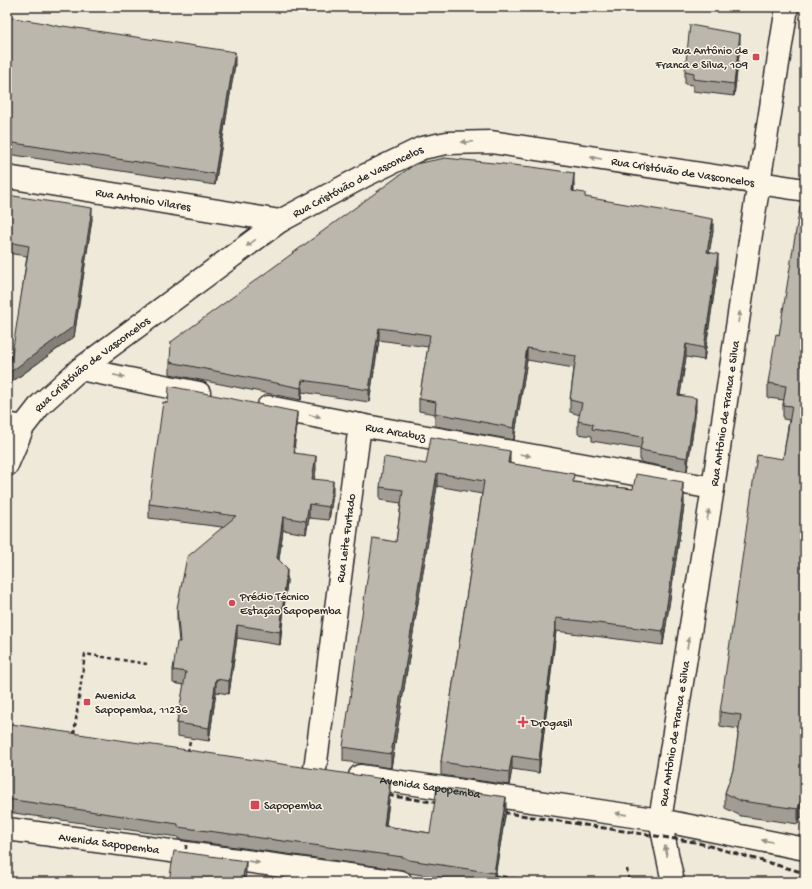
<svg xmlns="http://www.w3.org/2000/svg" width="812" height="889" font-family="'Gochi Hand',sans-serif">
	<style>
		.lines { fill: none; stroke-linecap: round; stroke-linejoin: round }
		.minor-casing { stroke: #2b2b2b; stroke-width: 25 }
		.tertiary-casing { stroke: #2b2b2b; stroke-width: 25 }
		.secondary-casing { stroke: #2b2b2b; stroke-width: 25 }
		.primary-casing { stroke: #2b2b2b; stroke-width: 25 }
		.path { stroke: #2b2b2b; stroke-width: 2.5; stroke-dasharray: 4 3; stroke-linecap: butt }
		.minor { stroke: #fcf5e5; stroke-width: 22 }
		.tertiary { stroke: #fcf5e5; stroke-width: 22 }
		.secondary { stroke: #fcf5e5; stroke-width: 22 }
		.primary { stroke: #fcf5e5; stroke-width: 22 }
		.rail { stroke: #2b2b2b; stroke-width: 3; stroke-dasharray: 6 3; stroke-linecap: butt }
		.path-bridge { stroke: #2b2b2b; stroke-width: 2.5; stroke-dasharray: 4 3; stroke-linecap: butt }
		.wall { fill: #a29d94; stroke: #2b2b2b }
		.shaded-wall { fill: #848078; stroke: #2b2b2b }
		.building { fill: #bcb7ac; stroke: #2b2b2b }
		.oneway { fill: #949088 }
		.poi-dot { fill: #d1495b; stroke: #fcf5e5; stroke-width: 1.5 }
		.labels { text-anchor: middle; stroke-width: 3; stroke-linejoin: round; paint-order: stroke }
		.poi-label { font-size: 12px; fill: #2b2b2b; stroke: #fcf5e5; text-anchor: start }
		.street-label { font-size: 12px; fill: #2b2b2b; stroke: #fcf5e5 }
	</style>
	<rect width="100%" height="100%" fill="#efe9da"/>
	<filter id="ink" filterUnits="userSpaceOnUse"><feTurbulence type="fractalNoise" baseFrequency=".025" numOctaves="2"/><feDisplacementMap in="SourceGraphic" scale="8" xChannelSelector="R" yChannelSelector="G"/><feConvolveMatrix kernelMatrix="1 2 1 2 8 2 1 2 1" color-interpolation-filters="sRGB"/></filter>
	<g filter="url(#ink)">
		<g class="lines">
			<g class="minor-casing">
				<g id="minor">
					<path id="s1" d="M7,177L280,221"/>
					<polyline points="80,369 199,393"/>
					<path id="s2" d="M268,407L360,425L713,488"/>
					<polyline points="7,424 23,427"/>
					<path id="s3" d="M315,769L360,425"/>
				</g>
			</g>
			<g class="tertiary-casing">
				<g id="tertiary">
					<path id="s4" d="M7,465L23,427L41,404L80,369L280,221L366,175L422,148L447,143L491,142L805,190"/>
				</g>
			</g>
			<g class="secondary-casing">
				<g id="secondary">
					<path id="s5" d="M673,882L660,820L713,488L754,214L787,7"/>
				</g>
			</g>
			<g class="primary-casing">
				<g id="primary">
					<path id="s6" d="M360,776L660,820L805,849"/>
					<path id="s7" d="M7,829L401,882"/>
				</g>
			</g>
			<g class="path">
				<polyline points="74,734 85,654 147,664"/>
				<polyline points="627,869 629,882"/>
			</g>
			<use href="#minor" class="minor"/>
			<use href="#tertiary" class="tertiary"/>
			<use href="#secondary" class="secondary"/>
			<use href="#primary" class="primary"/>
			<g class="rail">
				<polyline points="379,794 446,804"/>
				<polyline points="494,811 695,842 805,873"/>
				<polyline points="484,874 534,882"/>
			</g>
			<g class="path-bridge">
				<polyline points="188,752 191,736"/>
				<polyline points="185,856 187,839"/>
			</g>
		</g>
		<g class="wall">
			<polygon points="7,17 235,64 215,185 7,154"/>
			<polygon points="740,46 734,96 693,91 693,85 685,84 685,71"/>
			<polygon points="574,185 574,191 585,197 713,231 709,253 718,267 704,360 686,357 680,395 696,410 687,471 640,462 640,449 592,441 592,436 578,434 578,421 580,415 570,412 570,400 574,368 527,360 514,440 435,426 435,414 419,411 419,399 428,347 379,340 369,402 302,392 301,400 170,374 170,362"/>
			<polygon points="7,195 92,219 74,337 9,384 27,256 7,253"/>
			<polygon points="805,207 805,818 800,817 798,824 741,816 725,808 725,793 733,770 739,729 720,726 720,712 783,459 789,420 783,419 783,405 784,400 768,398 768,383 779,335"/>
			<polygon points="297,425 294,447 295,453 316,469 314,479 333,494 329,520 309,518 306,534 283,530 279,559 287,581 280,645 237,638 229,694 216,692 209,741 177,736 177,723 184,685 173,683 173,670 179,642 177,622 177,608 222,527 149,518 149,504"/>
			<polygon points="510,463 574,482 633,489 683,492 684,506 663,645 556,631 539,773 512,769 509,785 441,775 441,762 482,494 437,486 391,768 343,761 343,747 396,542 401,503 380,500 380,487 426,464"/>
			<polygon points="7,750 390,793 386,826 430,833 506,810 494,882 468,882 409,873 403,870 178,839 178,837 7,812"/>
		</g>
		<g class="shaded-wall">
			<polygon points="740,34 740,46 734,96 734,84"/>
			<polygon points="235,52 235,64 215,185 215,174"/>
			<polygon points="574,173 574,185 572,203 572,191"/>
			<polygon points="92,208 92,219 74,337 9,384 9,373"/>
			<polygon points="713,219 713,231 707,264 707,252"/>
			<polygon points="718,254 718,267 704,360 704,348"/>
			<polygon points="379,328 379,340 369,402 369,390"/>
			<polygon points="686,344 686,357 678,407 678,395"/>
			<polygon points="527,348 527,360 514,440 514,428"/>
			<polygon points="302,380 302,392 301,400 301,388"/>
			<polygon points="696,398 696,410 687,471 687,458"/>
			<polygon points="297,412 297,425 293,460 293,447"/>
			<polygon points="510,451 510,464 508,463"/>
			<polygon points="316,456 316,469 312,492 312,479"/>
			<polygon points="437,473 437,486 391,768 391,754"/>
			<polygon points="333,481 333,494 329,520 329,507"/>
			<polygon points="683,482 683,495 682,492"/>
			<polygon points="684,493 684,506 663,645 663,631"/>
			<polygon points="309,504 309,518 306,534 306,521"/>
			<polygon points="283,517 283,530 277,571 277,558"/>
			<polygon points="287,568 287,581 280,645 280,632"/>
			<polygon points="556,618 556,631 539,773 539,760"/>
			<polygon points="237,625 237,638 229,694 229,681"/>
			<polygon points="216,679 216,692 209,741 209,728"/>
			<polygon points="512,756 512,769 509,785 509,772"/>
			<polygon points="390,780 390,793 384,839 384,826"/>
			<polygon points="506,797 506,810 494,882 494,873"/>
			<polygon points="800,802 800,817 798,824 798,809"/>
			<polygon points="246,861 246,874 244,882 242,882"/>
		</g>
		<g class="building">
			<polygon points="7,17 39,22 62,27 63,26 235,52 215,174 7,142"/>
			<polygon points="690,25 740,34 734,84 693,79 694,73 685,71"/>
			<polygon points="445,158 532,167 574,173 572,191 585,193 585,197 713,219 707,252 718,254 704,348 686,344 678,395 696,398 687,458 640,450 643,437 592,429 593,424 578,421 582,403 570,400 576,356 527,348 514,428 435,413 436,402 419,399 430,335 379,328 369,390 302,380 301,388 170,362 171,342 415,164"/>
			<polygon points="7,195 92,208 74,326 9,373 29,246 7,242"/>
			<polygon points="800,206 805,207 805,803 800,802 798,809 741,801 725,793 733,770 741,715 720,712 757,455 783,459 792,406 783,405 786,386 768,383 776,334 779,335"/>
			<polygon points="169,386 297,412 293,447 295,447 294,453 316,456 312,479 333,481 329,507 309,504 306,521 283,517 277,558 287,568 280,632 237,625 229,681 216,679 209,728 177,723 186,672 173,670 177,642 180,642 177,608 187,557 236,516 149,504 163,402 168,403"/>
			<polygon points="431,437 510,451 508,463 574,474 573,482 633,489 636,474 683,482 682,492 684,493 663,631 556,618 539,760 512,756 509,772 441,762 484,481 437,473 391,754 343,747 373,538 396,542 403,490 380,487 384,457 426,464"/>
			<polygon points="11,724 390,780 384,826 430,833 437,787 506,797 494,873 409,860 403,857 178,827 178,824 7,799 7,750"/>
			<polygon points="174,851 246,861 242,882 169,882"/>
		</g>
		<defs><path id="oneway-solid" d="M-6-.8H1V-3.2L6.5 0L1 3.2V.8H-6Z"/></defs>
		<g class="oneway">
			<use href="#oneway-solid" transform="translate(467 142) rotate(178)"/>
			<use href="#oneway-solid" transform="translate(596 158) rotate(-171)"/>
			<use href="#oneway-solid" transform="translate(251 243) rotate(144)"/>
			<use href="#oneway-solid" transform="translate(739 317) rotate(-81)"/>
			<use href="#oneway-solid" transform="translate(119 376) rotate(11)"/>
			<use href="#oneway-solid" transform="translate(315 416) rotate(11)"/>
			<use href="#oneway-solid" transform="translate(525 455) rotate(10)"/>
			<use href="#oneway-solid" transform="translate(708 515) rotate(-80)"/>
			<use href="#oneway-solid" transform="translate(688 643) rotate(-81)"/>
			<use href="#oneway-solid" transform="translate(621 814) rotate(-172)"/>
			<use href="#oneway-solid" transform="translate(767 841) rotate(-169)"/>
			<use href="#oneway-solid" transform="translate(666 851) rotate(-102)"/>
			<use href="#oneway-solid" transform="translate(254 862) rotate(8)"/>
		</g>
	</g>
	<g class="poi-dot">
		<rect x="752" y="53" width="8" height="8" rx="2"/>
		<circle cx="232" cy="603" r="4"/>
		<rect x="83" y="698" width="8" height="8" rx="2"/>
		<path d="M521 716h4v4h4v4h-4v4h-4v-4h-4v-4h4z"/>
		<rect x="250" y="800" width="10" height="10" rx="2"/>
	</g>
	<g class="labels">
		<g class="poi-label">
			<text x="748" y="54" text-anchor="end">Rua Antônio de<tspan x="748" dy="14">Franca e Silva, 109</tspan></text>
			<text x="240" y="600">Prédio Técnico<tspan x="240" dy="14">Estação Sapopemba</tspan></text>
			<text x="95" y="699">Avenida<tspan x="95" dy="14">Sapopemba, 11236</tspan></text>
			<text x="531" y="726">Drogasil</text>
			<text x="264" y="809">Sapopemba</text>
		</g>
		<g class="street-label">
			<text dy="4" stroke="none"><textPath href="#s4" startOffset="795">Rua Cristóvão de Vasconcelos</textPath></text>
			<text dy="4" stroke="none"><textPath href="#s4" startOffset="459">Rua Cristóvão de Vasconcelos</textPath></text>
			<text dy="4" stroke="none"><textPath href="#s1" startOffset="138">Rua Antonio Vilares</textPath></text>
			<text dy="4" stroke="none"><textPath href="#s4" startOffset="135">Rua Cristóvão de Vasconcelos</textPath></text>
			<text dy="4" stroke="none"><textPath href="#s5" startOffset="475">Rua Antônio de Franca e Silva</textPath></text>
			<text dy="4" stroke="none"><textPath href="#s2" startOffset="130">Rua Arcabuz</textPath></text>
			<text dy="4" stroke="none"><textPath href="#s3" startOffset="233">Rua Leite Furtado</textPath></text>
			<text dy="4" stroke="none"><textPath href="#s5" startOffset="151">Rua Antônio de Franca e Silva</textPath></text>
			<text dy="4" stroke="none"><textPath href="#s6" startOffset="71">Avenida Sapopemba</textPath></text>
			<text dy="4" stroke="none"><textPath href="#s7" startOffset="103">Avenida Sapopemba</textPath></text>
		</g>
	</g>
	<rect width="812" height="889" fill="none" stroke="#fcf5e5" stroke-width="24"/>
	<rect x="12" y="12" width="788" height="865" fill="none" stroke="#2b2b2b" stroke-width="1.5" filter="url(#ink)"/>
</svg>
